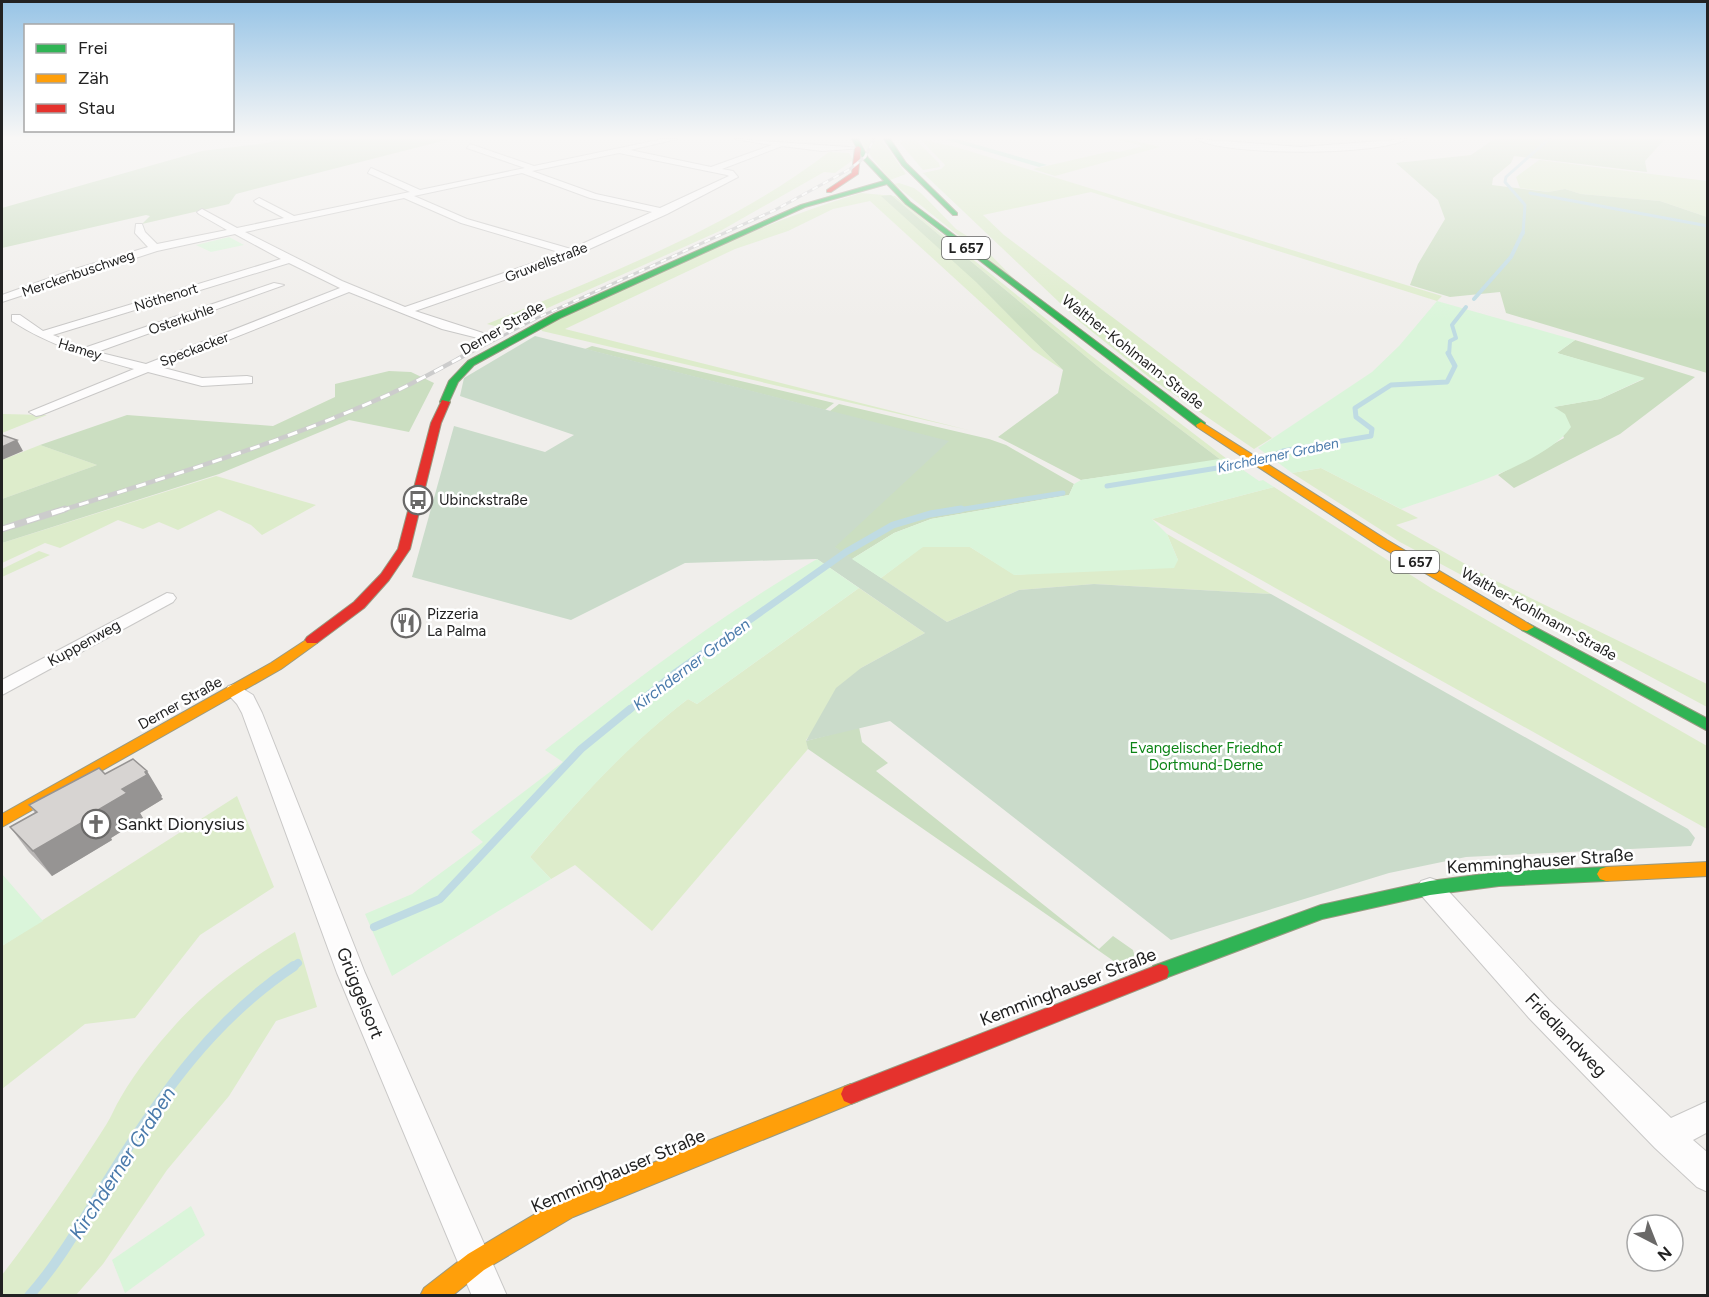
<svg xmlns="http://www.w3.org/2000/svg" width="1709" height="1297" font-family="Figtree,sans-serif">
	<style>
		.grass { fill: #ddeccb }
		.forest { fill: #cbdec1 }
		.cemetery { fill: #cadbca }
		.park { fill: #daf5da }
		.pitch { fill: #b7e6d2 }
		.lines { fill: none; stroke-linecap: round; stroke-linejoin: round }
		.stream-far5 { stroke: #bfdbe3; stroke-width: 3 }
		.stream-far4 { stroke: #bfdbe3; stroke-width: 4 }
		.stream-far3 { stroke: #bfdbe3; stroke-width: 5 }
		.stream-far2 { stroke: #bfdbe3; stroke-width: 7 }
		.stream-far1 { stroke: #bfdbe3; stroke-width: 8 }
		.stream { stroke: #bfdbe3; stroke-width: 10 }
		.street-casing { stroke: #c9c8c7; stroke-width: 2 }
		.fast-casing { stroke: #999a82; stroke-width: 2 }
		.slow-casing { stroke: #999a82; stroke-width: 2 }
		.jam-casing { stroke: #999a82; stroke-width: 2 }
		.street { fill: #fdfcfc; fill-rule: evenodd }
		.fast { fill: #30b455; fill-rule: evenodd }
		.slow { fill: #ff9f0a; fill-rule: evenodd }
		.jam { fill: #e5322d; fill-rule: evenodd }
		.rail-far2-casing { stroke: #ccc; stroke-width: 3 }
		.rail-far1-casing { stroke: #ccc; stroke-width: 4.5 }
		.rail-casing { stroke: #ccc; stroke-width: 7 }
		.rail-far2 { stroke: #fff; stroke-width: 2; stroke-dasharray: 6; stroke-linecap: butt }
		.rail-far1 { stroke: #fff; stroke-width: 3; stroke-dasharray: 10; stroke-linecap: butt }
		.rail { stroke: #fff; stroke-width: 4.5; stroke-dasharray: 13; stroke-linecap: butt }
		.wall { fill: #b9b6b5 }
		.shaded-wall { fill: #969493 }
		.building { fill: #d7d4d2; stroke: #969493; stroke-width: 1.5 }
		.labels { text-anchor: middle; stroke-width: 5; stroke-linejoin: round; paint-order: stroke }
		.shield { fill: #fff; stroke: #646464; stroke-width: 1.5 }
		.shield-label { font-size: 14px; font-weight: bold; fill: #222 }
		.far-street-label { font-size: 14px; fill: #222; stroke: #fff }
		.far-water-label { font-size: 14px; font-style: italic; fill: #4a7aab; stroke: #fff }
		.street-label { font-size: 15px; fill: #222; stroke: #fff }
		.poi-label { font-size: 15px; fill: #222; stroke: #fff; text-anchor: start }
		.park-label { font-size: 15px; fill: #0c8416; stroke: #fff }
		.water-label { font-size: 16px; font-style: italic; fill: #4a7aab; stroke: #fff }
		.near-poi-label { font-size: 18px; fill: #222; stroke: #fff; text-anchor: start }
		.near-street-label { font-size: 18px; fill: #222; stroke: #fff }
		.near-water-label { font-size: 20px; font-style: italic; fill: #4a7aab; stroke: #fff }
	</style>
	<rect width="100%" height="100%" fill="#f0eeeb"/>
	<g class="grass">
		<polygon points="862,139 881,139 906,174 890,180 863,146"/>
		<polygon points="907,139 915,139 939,163 940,167 923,170 902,145 900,143"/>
		<polygon points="920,139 956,147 1442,296 1437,301 1091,192 983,215 1004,235 1272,438 1254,449 1150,378 1080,322 923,173 941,169 945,165"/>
		<polygon points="1116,139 1128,139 1160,147 1055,176 1033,169 1112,151 1119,152 1143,146"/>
		<path d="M829,152L849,153L853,160L835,173L824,172L722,230L503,328L487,324C605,275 727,230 829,152Z"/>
		<polygon points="1539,160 1707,181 1707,217 1660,201 1581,194 1565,189 1548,192 1520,188 1516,177"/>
		<polygon points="899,183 914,188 922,194 956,229 981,245 1018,283 894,184"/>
		<path d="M861,193L895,196L1088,353L1227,459L1221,460L1102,370L891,195L1063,370L1033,350L870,201L833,209L788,231L735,249L565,329L968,430L542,331L541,328C646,279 750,226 861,193Z"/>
		<polygon points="2,414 47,415 2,433"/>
		<polygon points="40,445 97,465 2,499 2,460"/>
		<polygon points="1321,468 1418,518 1396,525 1492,579 1707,684 1707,707 1400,542 1292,473"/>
		<polygon points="216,476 316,505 262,535 251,525 219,510 178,530 159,522 143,529 118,520 60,548 45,543 2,563 2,543"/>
		<polygon points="1274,487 1431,588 1707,746 1707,829 1152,519"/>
		<polygon points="1167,534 1271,594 1094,584 1019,590 947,622 881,578 922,547 970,547 1015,575 1178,560"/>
		<polygon points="39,551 50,555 2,577 2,569"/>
		<path d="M859,588L925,633L861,668L806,740L808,749L652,931L575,865L551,879L530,857C580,798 626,746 688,699L697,704Z"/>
		<polygon points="237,796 274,887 200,935 135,1018 85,1024 2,1089 2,946"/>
		<path d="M295,932L317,1007L276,1021L229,1096L167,1170L103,1264L76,1295H2V1275C39,1227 73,1177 106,1125C112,1116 115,1106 121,1097C136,1071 156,1046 176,1024C210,986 252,958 295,932Z"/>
	</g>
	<g class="forest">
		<polygon points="279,139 450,139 236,194 229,204 142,224 150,216 146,215 2,248 2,208 202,151 267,143"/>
		<polygon points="1494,139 1665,139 1645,161 1647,172 1514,156 1511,163 1493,178 1492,185 1548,192 1565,189 1581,194 1660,201 1707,217 1707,373 1506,313 1500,292 1450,297 1410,285 1418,264 1445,219 1438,200 1396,163 1471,155"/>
		<polygon points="891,195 1102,370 1221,460 1081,480 998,437 1058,393 1063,370 976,282 881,196"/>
		<polygon points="1575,340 1695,377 1620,434 1514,488 1498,475 1564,438 1553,407 1600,399 1644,379 1557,353"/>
		<polygon points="592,346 834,403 825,410 585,349"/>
		<polygon points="389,371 411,372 434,383 409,432 349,420 219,474 2,543 2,499 97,465 40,445 127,415 273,426 335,397 335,384"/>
		<polygon points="839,404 989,439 1006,445 1074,484 1069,495 931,519 894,533 852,559 834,547 830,411"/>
		<polygon points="859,727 862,742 888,763 876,771 1099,949 1113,936 1133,950 1136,961 1115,962 808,749 806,741"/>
	</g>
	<polygon class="cemetery" points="535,336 949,441 835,547 947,622 1019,590 1094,584 1271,594 1688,829 1695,838 1691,846 1466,857 1389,873 1171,940 890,721 806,741 836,688 861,668 925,633 817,559 685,563 571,620 412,577 454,426 545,452 574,435 460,396 464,378"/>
	<g class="park">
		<polygon points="229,237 244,245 211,252 196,245"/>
		<path d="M1437,301L1575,340L1557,353L1645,378L1600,399L1554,407L1565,414L1571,427C1545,465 1445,493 1401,509L1321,468L1292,473L1258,448L1372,372L1399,346Z"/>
		<polygon points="1226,458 1259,481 1263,480 1274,487 1152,519 1167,534 1178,560 1174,568 1014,575 970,547 923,547 881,578 852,559 894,533 931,519 1069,495 1074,484 1081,480"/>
		<path d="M817,559L859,588L697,704L688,699C627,746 579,799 530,857L551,879L392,976L365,914L412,894L483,842L471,832L563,762L545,750C633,682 720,615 817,559Z"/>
		<polygon points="2,874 43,921 2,946"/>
		<polygon points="191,1206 205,1235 125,1293 112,1260"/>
	</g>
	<polygon class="pitch" points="944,139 957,139 1047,165 1039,167"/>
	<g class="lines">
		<g class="stream-far5">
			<polyline points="1530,193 1708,226"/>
			<polyline points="1523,234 1525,205 1505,182 1506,177 1549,139"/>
		</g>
		<g class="stream-far4">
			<polyline points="1474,299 1511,257 1523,232"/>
			<polyline points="1449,355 1450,341 1456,338 1452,325 1466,307"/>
		</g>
		<g class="stream-far3">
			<polyline points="1107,486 1260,461 1283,451 1371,436 1372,429 1356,417 1355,408 1391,385 1447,382 1455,366 1448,353"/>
			<polyline points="952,511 1063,493"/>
		</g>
		<polyline class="stream-far2" points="628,711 676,672 846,552 893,525 930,514 961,509"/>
		<g class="stream-far1">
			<polyline points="374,927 440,899 581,749 630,709"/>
			<polyline points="291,968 298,963"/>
		</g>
		<path class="stream" d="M29,1296C62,1259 85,1216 111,1175C161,1094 214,1019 294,966"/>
		<g class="street-casing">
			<g id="street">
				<path d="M663,139H677L630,150L711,167L772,145L735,139L862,148L822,151L782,146L722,169L733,171L738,177L667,214L576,255L415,311L486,334V340L442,329L349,292L160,367L202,378L247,376L252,377V383L202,386L148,372L41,415L36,416L29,412L134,369C90,357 50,346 12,321V315H20L43,331L281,259L235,234L157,251L2,302V295L75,269L148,247L135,233L136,224H142L145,232L157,244L227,230L199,214L197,212L202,209L237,228L284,218L256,203L254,201L259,198L294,216L410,192L368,173L371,168L420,190L525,168L467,148L470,144L534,166ZM619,153L727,175L729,176L660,208L596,194L532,171ZM522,173L590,198L652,212L571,249L467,219L414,196ZM404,198L461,223L562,253L405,307L342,281L245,232ZM289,263L340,288L146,364L97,352L284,285L274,283L84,348L53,335Z"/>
				<path d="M1196,139L1301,147L1407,139C1379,156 1224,156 1196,139Z"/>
				<polygon points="167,593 173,594 176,598 173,602 2,695 2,680"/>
				<polygon points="235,684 253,695 262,713 365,973 507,1296 472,1296 337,973 242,713 237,704 225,691 228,686"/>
				<polygon points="1430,878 1439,881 1549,1000 1671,1118 1708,1101 1708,1132 1693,1140 1708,1153 1708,1192 1697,1187 1655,1148 1529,1018 1421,895 1417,888 1421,881"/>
			</g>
		</g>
		<g class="fast-casing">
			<g id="fast">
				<polygon points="852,139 858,139 868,158 910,202 1205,423 1205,427 1197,427 906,204 887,184 805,207 560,318 474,365 458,382 448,404 440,402 449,381 468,361 554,314 801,205 884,181 864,160"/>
				<polygon points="884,139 890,139 906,163 957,213 957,215 953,215 902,165"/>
				<polygon points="1527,623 1708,719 1708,731 1522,630 1520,627"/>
				<polygon points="1606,867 1612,869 1615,874 1612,879 1606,881 1499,886 1430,895 1322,919 1160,980 1153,978 1151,972 1153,966 1321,905 1430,881 1499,872"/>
			</g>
		</g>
		<g class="slow-casing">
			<g id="slow">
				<polygon points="1201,422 1387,540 1534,627 1527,631 1522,630 1379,546 1197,427 1196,425"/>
				<polygon points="312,636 319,640 317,643 281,669 2,827 2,814 271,663"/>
				<polygon points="1708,862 1708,876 1606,881 1600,879 1597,874 1600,869 1606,867"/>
				<polygon points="851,1084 858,1087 861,1094 858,1101 573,1217 484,1270 452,1296 420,1296 424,1288 468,1254 557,1201"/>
			</g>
		</g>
		<g class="jam-casing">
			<g id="jam">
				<polygon points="858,146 861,148 858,174 831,192 827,192 827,190 852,173 855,148"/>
				<polygon points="442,400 450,402 441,423 410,549 389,580 364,608 317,643 307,643 305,640 307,637 354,602 381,574 398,549 431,423"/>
				<polygon points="1160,964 1167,966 1169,972 1167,978 851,1104 844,1101 841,1094 844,1087"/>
			</g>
		</g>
		<use href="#street" class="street"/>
		<use href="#fast" class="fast"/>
		<use href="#slow" class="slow"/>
		<use href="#jam" class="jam"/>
		<g class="rail-far2-casing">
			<polyline id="rail-far2" points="466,355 537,318 775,210 850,169 865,157 874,139"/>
		</g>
		<g class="rail-far1-casing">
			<path id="rail-far1" d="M60,511C172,475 285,442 392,393C418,381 443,367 469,353"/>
		</g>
		<g class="rail-casing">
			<polyline id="rail" points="2,529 65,509"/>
		</g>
		<use href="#rail-far2" class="rail-far2"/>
		<use href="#rail-far1" class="rail-far1"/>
		<use href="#rail" class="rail"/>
	</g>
	<polygon class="wall" points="105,774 162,796 161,797 163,799 140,813 143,818 111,838 112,840 52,876 29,852 10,827 35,813 29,805"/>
	<g class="shaded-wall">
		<polygon points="17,440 23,451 2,460 2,447"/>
		<polygon points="147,771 162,796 161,797 163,799 140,813 143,818 111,838 112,840 52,876 33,851 93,813 122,789"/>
	</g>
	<g class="building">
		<polygon points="2,435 17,440 2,447"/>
		<polygon points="133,759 147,771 145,772 147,775 122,789 127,793 93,813 95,815 33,851 10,827 37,812 29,805 99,768 105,774"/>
	</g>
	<linearGradient id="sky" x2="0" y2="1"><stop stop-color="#97c4e6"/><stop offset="0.43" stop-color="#f8f7f6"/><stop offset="1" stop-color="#f8f7f6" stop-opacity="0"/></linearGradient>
	<rect width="1709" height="320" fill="url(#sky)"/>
	<defs>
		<g id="bus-ring" transform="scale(1.5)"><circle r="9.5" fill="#fff" stroke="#6a6968" stroke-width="1.5"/><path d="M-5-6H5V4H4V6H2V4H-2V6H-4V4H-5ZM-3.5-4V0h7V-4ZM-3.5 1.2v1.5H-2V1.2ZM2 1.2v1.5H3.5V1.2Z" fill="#6a6968"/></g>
		<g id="restaurant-ring" transform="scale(1.5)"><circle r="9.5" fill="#fff" stroke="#6a6968" stroke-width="1.5"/><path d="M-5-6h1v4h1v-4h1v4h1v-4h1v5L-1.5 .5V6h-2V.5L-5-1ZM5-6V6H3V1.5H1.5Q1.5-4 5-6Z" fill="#6a6968"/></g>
		<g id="church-ring" transform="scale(1.5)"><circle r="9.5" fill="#fff" stroke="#6a6968" stroke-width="1.5"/><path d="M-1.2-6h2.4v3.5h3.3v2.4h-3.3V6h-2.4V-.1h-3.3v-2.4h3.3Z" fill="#6a6968"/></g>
	</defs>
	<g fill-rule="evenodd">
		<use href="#bus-ring" x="418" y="500"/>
		<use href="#restaurant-ring" x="406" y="623"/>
		<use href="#church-ring" x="96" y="824"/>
	</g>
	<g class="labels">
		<g class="shield">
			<rect x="942" y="237" width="48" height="22" rx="4.5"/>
			<rect x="1391" y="551" width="48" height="22" rx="4.5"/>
		</g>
		<g class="shield-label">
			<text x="966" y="253">L 657</text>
			<text x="1415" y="567">L 657</text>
		</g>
		<g class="far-street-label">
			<text transform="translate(546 262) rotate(-21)" y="5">Gruwellstraße</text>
			<text transform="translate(78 273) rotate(-19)" y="5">Merckenbuschweg</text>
			<text transform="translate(166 297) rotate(-17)" y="5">Nöthenort</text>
			<text transform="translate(181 319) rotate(-19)" y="5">Osterkuhle</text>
			<text transform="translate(80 349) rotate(17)" y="5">Hamey</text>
			<text transform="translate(194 349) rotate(-21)" y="5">Speckacker</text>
		</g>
		<g class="far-water-label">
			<text transform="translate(1278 455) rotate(-12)" y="5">Kirchderner Graben</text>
		</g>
		<g class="street-label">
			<text transform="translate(502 328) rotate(-30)" y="5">Derner Straße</text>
			<text transform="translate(1133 352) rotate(38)" y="5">Walther-Kohlmann-Straße</text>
			<text transform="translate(1539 614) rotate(29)" y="5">Walther-Kohlmann-Straße</text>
			<text transform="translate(84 643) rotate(-29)" y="5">Kuppenweg</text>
			<text transform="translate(180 703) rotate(-29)" y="5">Derner Straße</text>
		</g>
		<g class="poi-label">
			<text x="439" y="505">Ubinckstraße</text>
			<text x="427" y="619">Pizzeria<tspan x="427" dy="17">La Palma</tspan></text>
		</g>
		<g class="park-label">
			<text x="1206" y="753">Evangelischer Friedhof<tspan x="1206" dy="17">Dortmund-Derne</tspan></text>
		</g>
		<g class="water-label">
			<text transform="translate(691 664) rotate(-37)" y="6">Kirchderner Graben</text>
		</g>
		<g class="near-poi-label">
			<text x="117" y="830">Sankt Dionysius</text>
		</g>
		<g class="near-street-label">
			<text transform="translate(1540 861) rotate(-4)" y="6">Kemminghauser Straße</text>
			<text transform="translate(1068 987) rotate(-21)" y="6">Kemminghauser Straße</text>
			<text transform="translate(360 993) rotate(68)" y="6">Grüggelsort</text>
			<text transform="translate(1566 1035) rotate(46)" y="6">Friedlandweg</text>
			<text transform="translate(618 1171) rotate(-23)" y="6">Kemminghauser Straße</text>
		</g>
		<g class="near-water-label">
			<text transform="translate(122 1163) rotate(-57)" y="7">Kirchderner Graben</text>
		</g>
	</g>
	<rect width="1709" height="1297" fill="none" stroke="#222222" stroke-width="6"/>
	<rect x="24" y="24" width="210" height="108" fill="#ffffff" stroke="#a7a7a7" stroke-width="1.5"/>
	<rect x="36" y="44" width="30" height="9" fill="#30b455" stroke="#a7a7a7" stroke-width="1.5"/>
	<text x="78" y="54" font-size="18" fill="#222222">Frei</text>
	<rect x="36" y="74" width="30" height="9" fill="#ff9f0a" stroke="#a7a7a7" stroke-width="1.5"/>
	<text x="78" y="84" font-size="18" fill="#222222">Zäh</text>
	<rect x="36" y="104" width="30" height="9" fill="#e5322d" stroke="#a7a7a7" stroke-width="1.5"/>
	<text x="78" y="114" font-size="18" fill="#222222">Stau</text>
	<g transform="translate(1655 1243) rotate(138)"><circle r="28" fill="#ffffff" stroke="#a7a7a7" stroke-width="1.5"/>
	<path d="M0-4.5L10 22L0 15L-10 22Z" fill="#6a6968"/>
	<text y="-9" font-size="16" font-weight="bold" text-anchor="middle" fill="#222222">N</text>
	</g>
</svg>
